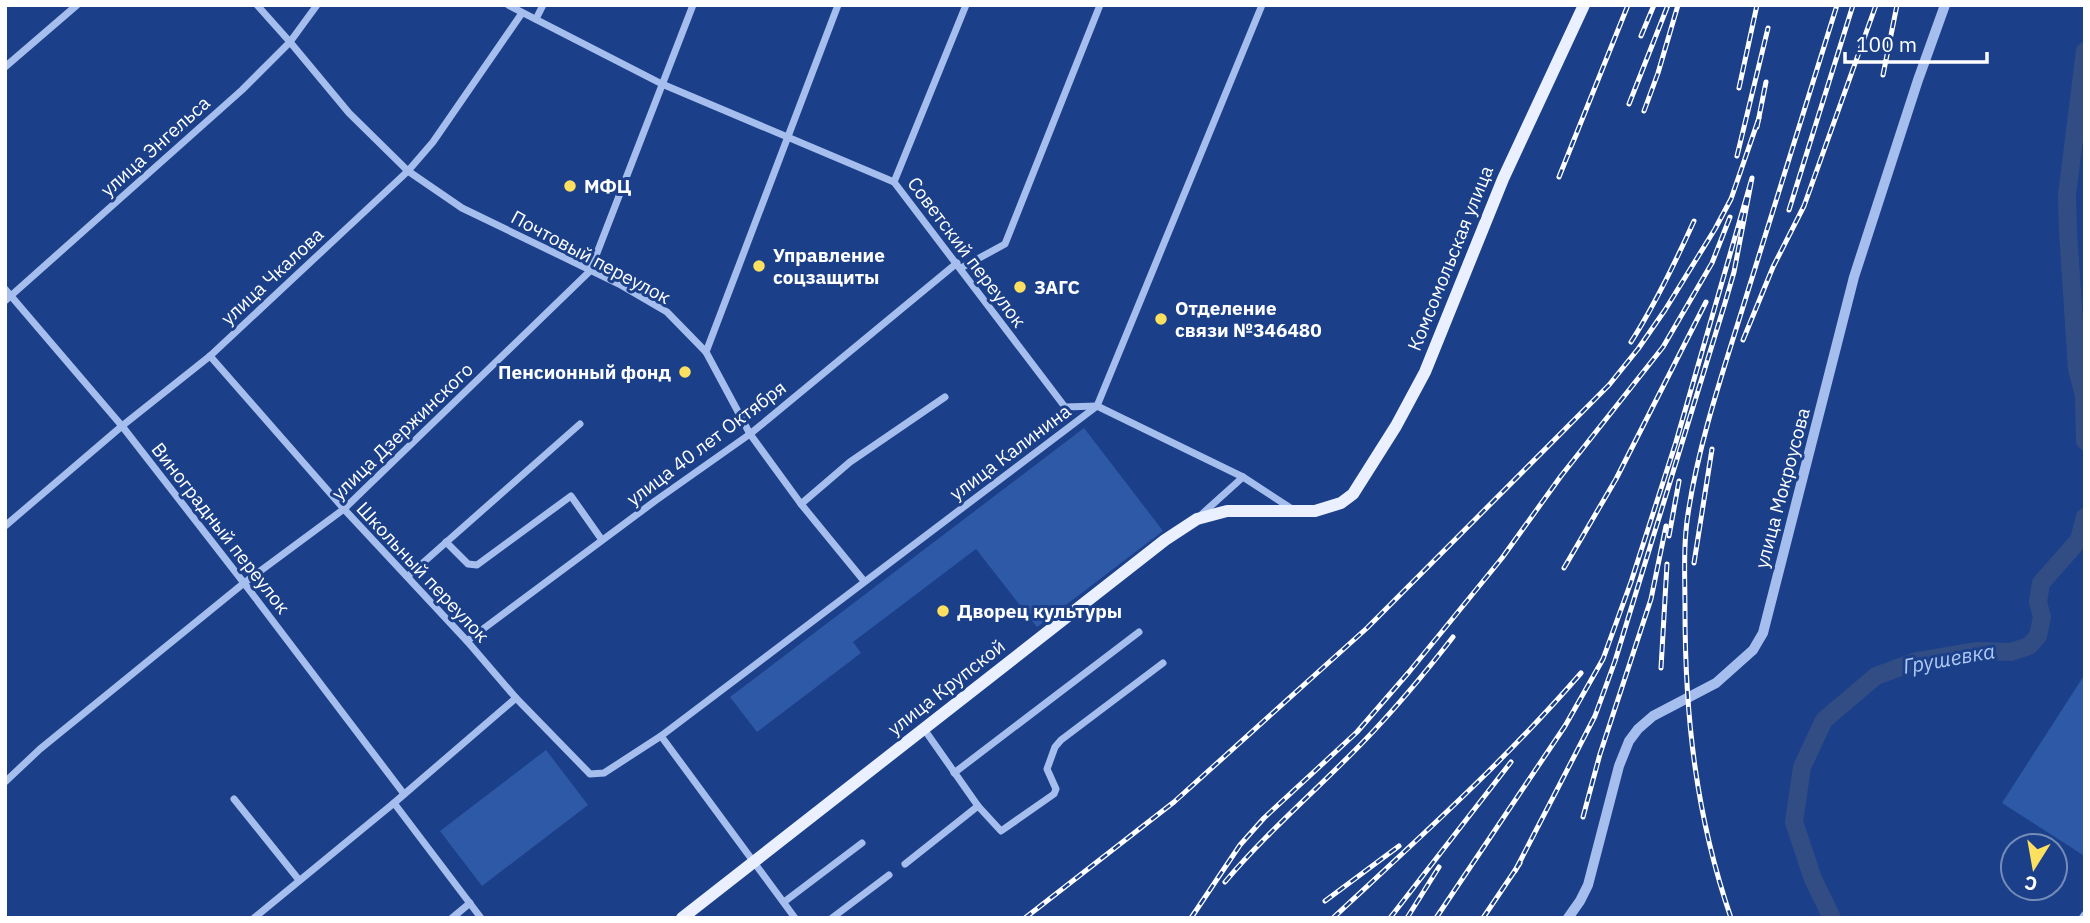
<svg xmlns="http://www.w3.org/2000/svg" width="2090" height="923" font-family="'IBM Plex Sans',sans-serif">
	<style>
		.green { fill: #2e59a7 }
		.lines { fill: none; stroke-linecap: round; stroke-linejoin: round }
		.river { stroke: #324d83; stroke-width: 18 }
		.minor { stroke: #a5beed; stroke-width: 7 }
		.tertiary { stroke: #a5beed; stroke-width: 10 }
		.primary { stroke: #eaf0ff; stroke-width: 12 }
		.rail-casing { stroke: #fff; stroke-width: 5 }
		.rail { stroke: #1b4089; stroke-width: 2.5; stroke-dasharray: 8; stroke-linecap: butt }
		.poi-dot { fill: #fee061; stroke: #1b4089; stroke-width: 2.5 }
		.labels { text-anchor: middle; stroke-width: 6; stroke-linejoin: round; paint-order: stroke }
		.street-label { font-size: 19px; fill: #fff; stroke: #1b4089 }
		.poi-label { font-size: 19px; font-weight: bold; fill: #fff; stroke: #1b4089; text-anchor: start }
		.water-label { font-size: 21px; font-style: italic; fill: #b0c9f4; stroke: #1b4089 }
	</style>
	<rect width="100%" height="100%" fill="#1b4089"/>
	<g class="green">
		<polygon points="1084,428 1163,531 1037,627 976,549 853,642 861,653 757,732 730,697"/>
		<polygon points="2085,674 2085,852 2083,855 2002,803"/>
		<polygon points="546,750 588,805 482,886 440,831"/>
	</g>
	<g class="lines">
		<g class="river">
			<polyline points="2085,51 2067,195 2068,231 2077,369 2084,395 2085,441"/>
			<polyline points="1832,918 1813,879 1794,822 1802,767 1824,720 1876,676 1917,661 1976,651 2011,652 2029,646 2038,636 2042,617 2038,602 2041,583 2079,540 2085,517"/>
		</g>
		<g class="minor">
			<polyline points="257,5 290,42 349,113 408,171 462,208 619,284 667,312 706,352 750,434 801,504 864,581"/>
			<polyline points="508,5 662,84 894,182 1065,407 1097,406 1243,477 1292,509"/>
			<polyline points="536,19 543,5"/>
			<polyline points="5,67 77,5"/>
			<polyline points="894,182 966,5"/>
			<polyline points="961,268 1005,244 1100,5"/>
			<polyline points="5,289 122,426 244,583 404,794"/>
			<polyline points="5,301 242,90 290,42 317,5"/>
			<polyline points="706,352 838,5"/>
			<polyline points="210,356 344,509 467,641 516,698 590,774 604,773 661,736 1097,406 1262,5"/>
			<polyline points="801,504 850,462 945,397"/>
			<polyline points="1202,514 1243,477"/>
			<polyline points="5,526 122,426 210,356 408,171 433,142 522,13"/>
			<polyline points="446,542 468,564 477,565 571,496 602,540"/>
			<polyline points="408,576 580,424"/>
			<polyline points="467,641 655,501 750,434 957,263"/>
			<polyline points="924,729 978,806 1001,831 1054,794 1056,789 1047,769 1055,747 1061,740 1163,663"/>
			<polyline points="661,736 795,918"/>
			<polyline points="954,773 1139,632"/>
			<polyline points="5,782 40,749 244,583 344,509 590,271 693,5"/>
			<polyline points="234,799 299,880"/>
			<polyline points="394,803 481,918"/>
			<polyline points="905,864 978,806"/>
			<polyline points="784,902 862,843"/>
			<polyline points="254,918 394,803 516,698"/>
			<polyline points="452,918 470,903"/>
			<polyline points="832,918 889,875"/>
			<polyline points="2082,918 2085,914"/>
		</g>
		<polyline class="tertiary" points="1568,918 1580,901 1588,885 1619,766 1629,741 1638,729 1653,716 1716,683 1753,650 1763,633 1854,277 1918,80 1945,5"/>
		<polyline class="primary" points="682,918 1165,540 1197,519 1227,511 1315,511 1341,503 1353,494 1396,426 1425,372 1503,179 1584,5"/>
		<g class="rail-casing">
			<g id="rail">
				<polyline points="1641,36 1654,5"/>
				<polyline points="1883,75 1897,5"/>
				<polyline points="1739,88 1757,5"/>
				<polyline points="1629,104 1668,5"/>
				<polyline points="1644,111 1658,73 1678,5"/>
				<polyline points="1757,127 1766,82"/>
				<polyline points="1737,156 1768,28"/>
				<polyline points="1559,177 1628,5"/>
				<polyline points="1789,210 1853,5"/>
				<polyline points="1743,340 1773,267 1804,206 1876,5"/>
				<path d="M1631,342C1656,303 1675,263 1694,221"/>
				<polyline points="1669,536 1679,481"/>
				<polyline points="1694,563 1712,449"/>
				<polyline points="1564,568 1616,479 1706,302"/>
				<polyline points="1661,668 1667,564"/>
				<polyline points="1583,817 1600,754 1651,599 1666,526"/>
				<path d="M1225,882C1268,831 1319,788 1365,740C1396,708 1425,673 1453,637"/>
				<polyline points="1325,901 1399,846"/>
				<polyline points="1025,918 1174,802 1367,628 1609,385 1638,349 1665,310 1715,229 1731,199 1759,118"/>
				<polyline points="1191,918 1240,845 1264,818 1357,732 1409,672 1502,558 1561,476 1663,347 1712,263 1730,217"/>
				<path d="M1333,918C1420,837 1503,763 1581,673"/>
				<polyline points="1390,918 1511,762"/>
				<polyline points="1407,918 1439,867"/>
				<polyline points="1436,918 1565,726 1603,659 1631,582 1676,442 1752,178 1734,272 1725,303 1615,661 1595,716 1515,871"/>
				<polyline points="1483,918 1520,863"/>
				<path d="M1731,918C1696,816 1685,717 1685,610C1685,578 1683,546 1688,514C1699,440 1725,366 1747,294C1777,198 1807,102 1837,5"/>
			</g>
		</g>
		<use href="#rail" class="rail"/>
	</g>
	<g class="poi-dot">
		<circle cx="570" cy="186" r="7"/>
		<circle cx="759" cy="266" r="7"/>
		<circle cx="1020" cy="287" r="7"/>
		<circle cx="1161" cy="319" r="7"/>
		<circle cx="685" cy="372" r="7"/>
		<circle cx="943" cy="611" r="7"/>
	</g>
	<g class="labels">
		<g class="street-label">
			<text transform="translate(155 146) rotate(-42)" y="7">улица Энгельса</text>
			<text transform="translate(967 252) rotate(53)" y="7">Советский переулок</text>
			<text transform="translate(591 257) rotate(28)" y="7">Почтовый переулок</text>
			<text transform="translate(1450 258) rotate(-68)" y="7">Комсомольская улица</text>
			<text transform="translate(272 276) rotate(-43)" y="7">улица Чкалова</text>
			<text transform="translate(402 431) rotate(-44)" y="7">улица Дзержинского</text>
			<text transform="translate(706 443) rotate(-37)" y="7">улица 40 лет Октября</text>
			<text transform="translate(1010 452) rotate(-37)" y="7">улица Калинина</text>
			<text transform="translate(1782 488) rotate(-75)" y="7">улица Мокроусова</text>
			<text transform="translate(221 528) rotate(52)" y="7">Виноградный переулок</text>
			<text transform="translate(423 572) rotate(47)" y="7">Школьный переулок</text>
			<text transform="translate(946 687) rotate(-38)" y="7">улица Крупской</text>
		</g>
		<g class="poi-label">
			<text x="584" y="193">МФЦ</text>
			<text x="773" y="262">Управление<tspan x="773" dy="22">соцзащиты</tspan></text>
			<text x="1034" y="294">ЗАГС</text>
			<text x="1175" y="315">Отделение<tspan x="1175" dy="22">связи №346480</tspan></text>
			<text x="671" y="379" text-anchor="end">Пенсионный фонд</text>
			<text x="957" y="618">Дворец культуры</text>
		</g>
		<g class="water-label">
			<text transform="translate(1949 659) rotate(-10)" y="7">Грушевка</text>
		</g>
	</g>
	<rect width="2090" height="923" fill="none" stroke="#ffffff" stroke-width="14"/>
	<g transform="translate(2034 867) rotate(191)"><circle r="33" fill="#1b4089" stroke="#768cb8" stroke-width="2"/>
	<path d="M0-5L12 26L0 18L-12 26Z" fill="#fee061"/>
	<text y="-10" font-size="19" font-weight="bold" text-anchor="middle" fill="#ffffff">С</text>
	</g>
	<path d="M1845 52v10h142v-10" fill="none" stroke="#ffffff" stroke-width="3.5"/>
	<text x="1856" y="52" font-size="21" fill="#ffffff" stroke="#1b4089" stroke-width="5" paint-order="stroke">100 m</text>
</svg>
